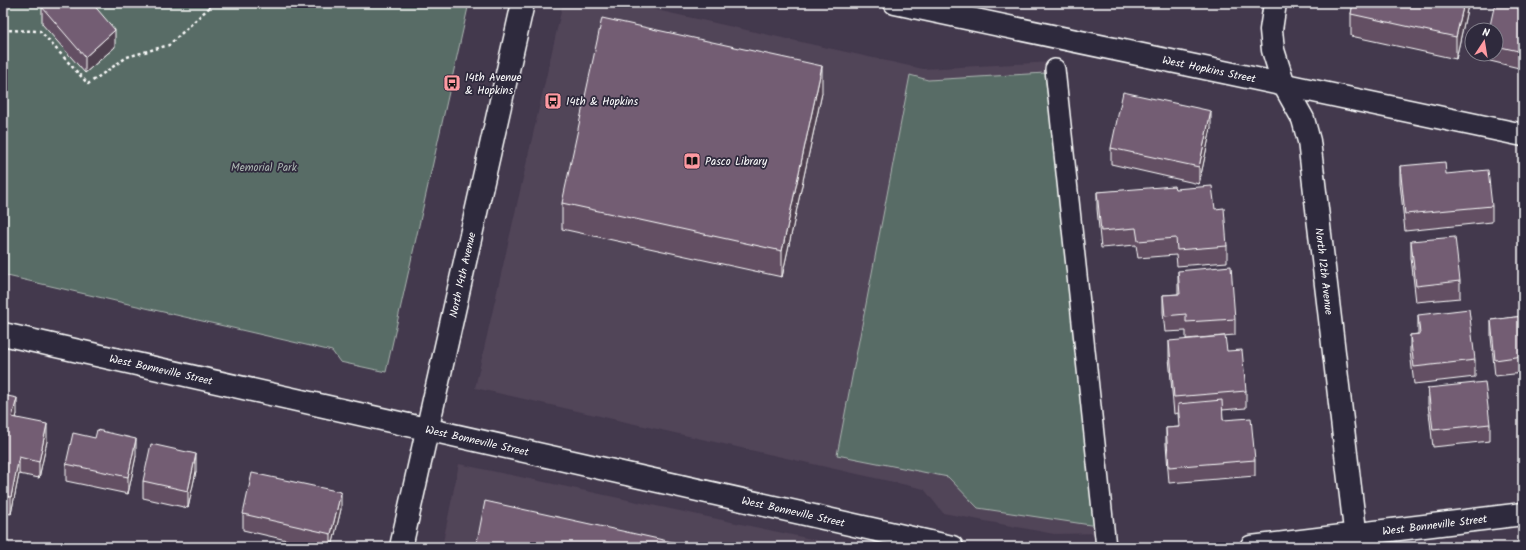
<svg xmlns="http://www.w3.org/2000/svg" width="1526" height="550" font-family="Kalam,sans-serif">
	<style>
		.built { fill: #514458 }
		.green { fill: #596c66; stroke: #acb6b2 }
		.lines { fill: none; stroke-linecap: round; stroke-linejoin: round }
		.service-casing { stroke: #fff; stroke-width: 22 }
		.minor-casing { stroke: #fff; stroke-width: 25 }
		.tertiary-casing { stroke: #fff; stroke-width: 25 }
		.path { stroke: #fff; stroke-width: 2.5; stroke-dasharray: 3 3; stroke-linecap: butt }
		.service { stroke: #2f2a3d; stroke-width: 19 }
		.minor { stroke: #2f2a3d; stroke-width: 22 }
		.tertiary { stroke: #2f2a3d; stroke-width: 22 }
		.wall { fill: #635063; stroke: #fff }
		.shaded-wall { fill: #504150; stroke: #fff }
		.building { fill: #735d73; stroke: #fff }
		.labels { text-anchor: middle; stroke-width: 3.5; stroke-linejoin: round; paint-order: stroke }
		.street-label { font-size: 11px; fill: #fff; stroke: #2f2a3d }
		.poi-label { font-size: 11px; fill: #fff; stroke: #2f2a3d; text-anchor: start }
		.park-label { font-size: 11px; fill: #acb6b2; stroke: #2f2a3d }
	</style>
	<rect width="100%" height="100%" fill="#43394d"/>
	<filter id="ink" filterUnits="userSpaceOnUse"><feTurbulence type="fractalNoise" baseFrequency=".025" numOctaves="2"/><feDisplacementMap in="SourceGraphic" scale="8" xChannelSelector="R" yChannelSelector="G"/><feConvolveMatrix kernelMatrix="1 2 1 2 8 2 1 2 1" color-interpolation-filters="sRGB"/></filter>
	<g filter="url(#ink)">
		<g class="built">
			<polygon points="563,3 625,3 923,69 1053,62 1106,533 1054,534 943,513 924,489 475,388"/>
			<polygon points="459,464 849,547 442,547"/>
		</g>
		<g class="green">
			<polygon points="3,3 469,3 386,372 340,362 332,351 3,275"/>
			<polygon points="1045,73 1097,526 978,508 948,477 837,455 910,75 928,80"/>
		</g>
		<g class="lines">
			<g class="service-casing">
				<polyline id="service" points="1055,69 1106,547"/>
			</g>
			<g class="minor-casing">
				<g id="minor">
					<path id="s1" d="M895,3L1523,135"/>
					<path id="s2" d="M1275,3L1271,30L1273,50L1284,85L1303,119L1309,141L1357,547"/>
					<path id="s3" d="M3,334L952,547"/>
					<path id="s4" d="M1251,547L1523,514"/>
				</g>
			</g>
			<g class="tertiary-casing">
				<g id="tertiary">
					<path id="s5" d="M401,547L523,3"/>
				</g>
			</g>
			<polyline class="path" points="3,30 40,31 88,84 127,57 169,45 214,3"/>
			<use href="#service" class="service"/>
			<use href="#minor" class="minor"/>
			<use href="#tertiary" class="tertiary"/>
		</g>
		<g class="wall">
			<polygon points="1353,3 1479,3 1478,7 1468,5 1456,59 1351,36 1351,14"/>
			<polygon points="1523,3 1523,69 1486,60 1486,54 1496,54 1496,30"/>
			<polygon points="42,7 115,47 85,73 42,24"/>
			<polygon points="822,93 782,277 562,229 562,203"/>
			<polygon points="1211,128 1199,184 1111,164 1111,148"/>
			<polygon points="1400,166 1446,174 1492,206 1492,222 1405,231 1400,183"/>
			<polygon points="1175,189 1215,209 1227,246 1227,262 1177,266 1176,255 1138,258 1136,245 1101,248 1097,209 1097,192"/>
			<polygon points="1411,241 1460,281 1460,298 1416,302 1411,258"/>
			<polygon points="1178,271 1235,319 1235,335 1186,339 1186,331 1165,332 1163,312 1163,295 1178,294"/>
			<polygon points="1418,315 1475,360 1475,377 1414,384 1410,352 1410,335 1418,334"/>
			<polygon points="1523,316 1523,373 1495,376 1491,337 1491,320"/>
			<polygon points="1169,341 1227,351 1246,391 1246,408 1222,410 1223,420 1255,460 1255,476 1169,483 1166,444 1166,428 1179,427 1178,413 1174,414 1169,358"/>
			<polygon points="1428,388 1490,424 1490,441 1433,447 1428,404"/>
			<polygon points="3,395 17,414 16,417 47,441 39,478 19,474 11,514 4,513 3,519"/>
			<polygon points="136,456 128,494 66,481 66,464"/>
			<polygon points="196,471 188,508 143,498 143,481"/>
			<polygon points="341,509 332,547 317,547 243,530 243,514"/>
		</g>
		<g class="shaded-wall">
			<polygon points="1464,3 1468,3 1468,5 1456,59 1456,37"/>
			<polygon points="115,30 115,47 85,73 85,57"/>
			<polygon points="822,66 822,93 782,277 782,251"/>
			<polygon points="1211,111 1211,128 1199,184 1199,167"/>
			<polygon points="17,398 17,414 12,433 12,417"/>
			<polygon points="47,424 47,441 39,478 39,462"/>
			<polygon points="136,439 136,456 128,494 128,477"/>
			<polygon points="196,454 196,471 188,508 188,491"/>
			<polygon points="19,457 19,474 11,514 11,497"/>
			<polygon points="341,492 341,509 332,547 331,547 331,534"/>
			<polygon points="4,496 4,513 3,519 3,502"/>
		</g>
		<g class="building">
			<polygon points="46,3 92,3 115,30 85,57 42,7"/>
			<polygon points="1353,3 1464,3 1456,37 1351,14"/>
			<polygon points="1495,3 1523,3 1523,52 1496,46 1496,30 1489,30"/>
			<polygon points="602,18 822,66 782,251 562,203"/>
			<polygon points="1123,92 1211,111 1199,167 1111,148"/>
			<polygon points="1445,162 1446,174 1488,170 1492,206 1405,214 1400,166"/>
			<polygon points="1174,186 1175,189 1212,186 1215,209 1224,208 1227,246 1177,250 1176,238 1138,241 1136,228 1101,231 1097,192"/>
			<polygon points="1455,237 1460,281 1416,286 1411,241"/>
			<polygon points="1231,266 1235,319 1186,322 1186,314 1165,316 1163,295 1180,294 1178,271"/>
			<polygon points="1469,309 1475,360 1414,367 1410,335 1420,334 1418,315"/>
			<polygon points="1523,316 1523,356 1495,360 1491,320"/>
			<polygon points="1225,336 1227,351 1242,350 1246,391 1174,397 1169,341"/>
			<polygon points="1485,382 1490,424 1433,430 1428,388"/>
			<polygon points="3,395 17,398 12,417 47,424 39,462 19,457 11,497 4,496 3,502"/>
			<polygon points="1222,400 1223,420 1251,418 1255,460 1169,467 1166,428 1180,427 1178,404"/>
			<polygon points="97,430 136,439 128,477 66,464 73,433 95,438"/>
			<polygon points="151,444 196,454 188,491 143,481"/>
			<polygon points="252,473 341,492 331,534 243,514"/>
			<polygon points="485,501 695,547 476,547"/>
		</g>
	</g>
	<defs>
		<g id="bus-square" transform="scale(0.9)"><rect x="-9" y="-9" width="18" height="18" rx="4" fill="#ff9aa2" stroke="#2f2a3d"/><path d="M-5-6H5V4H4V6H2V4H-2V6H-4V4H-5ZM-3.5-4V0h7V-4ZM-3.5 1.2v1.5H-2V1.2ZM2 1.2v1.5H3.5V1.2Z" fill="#111"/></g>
		<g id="library-square" transform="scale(0.9)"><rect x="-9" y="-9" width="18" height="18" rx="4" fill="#ff9aa2" stroke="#2f2a3d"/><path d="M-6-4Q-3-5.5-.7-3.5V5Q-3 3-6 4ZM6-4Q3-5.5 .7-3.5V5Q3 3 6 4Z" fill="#111"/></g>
	</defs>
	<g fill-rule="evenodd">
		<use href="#bus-square" x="452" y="83"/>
		<use href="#bus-square" x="553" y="101"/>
		<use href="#library-square" x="692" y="161"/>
	</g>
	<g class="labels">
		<g class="street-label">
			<text dy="4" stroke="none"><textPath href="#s1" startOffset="321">West Hopkins Street</textPath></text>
			<text dy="4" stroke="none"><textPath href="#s2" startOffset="277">North 12th Avenue</textPath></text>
			<text dy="4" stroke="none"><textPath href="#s5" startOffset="279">North 14th Avenue</textPath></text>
			<text dy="4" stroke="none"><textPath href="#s3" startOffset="162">West Bonneville Street</textPath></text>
			<text dy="4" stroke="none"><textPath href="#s3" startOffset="486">West Bonneville Street</textPath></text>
			<text dy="4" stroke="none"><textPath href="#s3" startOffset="810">West Bonneville Street</textPath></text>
			<text dy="4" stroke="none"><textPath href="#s4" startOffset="185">West Bonneville Street</textPath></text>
		</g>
		<g class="poi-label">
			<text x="465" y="81">14th Avenue<tspan x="465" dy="13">&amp; Hopkins</tspan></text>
			<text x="566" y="105">14th &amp; Hopkins</text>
			<text x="705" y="165">Pasco Library</text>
		</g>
		<g class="park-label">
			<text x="264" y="171">Memorial Park</text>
		</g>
	</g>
	<rect width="1526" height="550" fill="none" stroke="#2f2a3d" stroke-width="16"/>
	<rect x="8" y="8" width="1510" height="534" fill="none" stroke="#fff" stroke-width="1.5" filter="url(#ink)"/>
	<g transform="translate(1484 42) rotate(12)"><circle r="19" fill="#2f2a3d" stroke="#827f8b"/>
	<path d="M0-3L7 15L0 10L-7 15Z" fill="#ff9aa2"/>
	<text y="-6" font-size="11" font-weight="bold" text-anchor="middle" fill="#ffffff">N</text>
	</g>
</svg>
